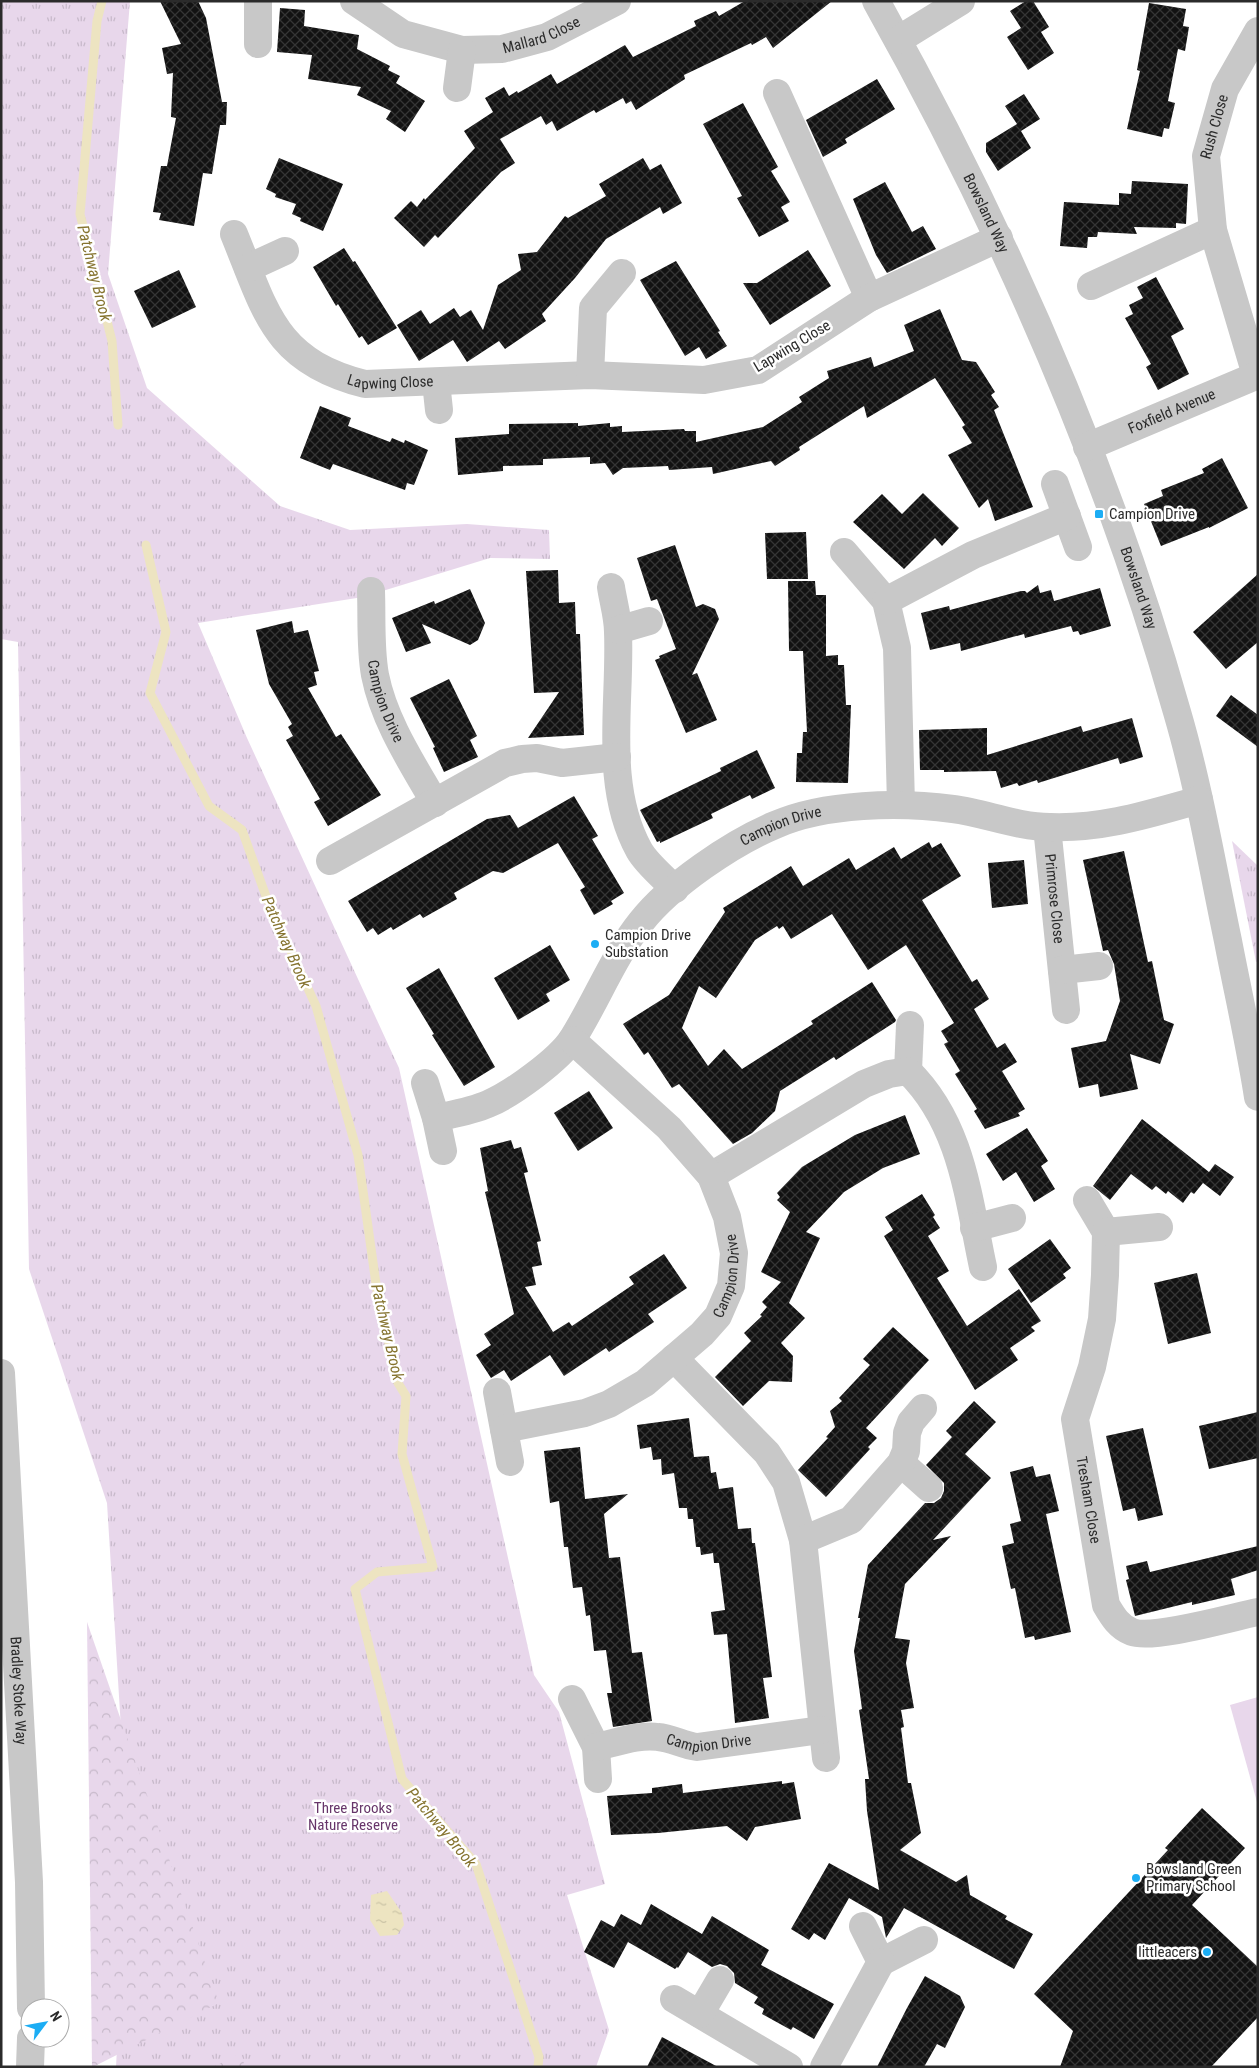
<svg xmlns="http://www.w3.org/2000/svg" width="1259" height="2068" font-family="'Roboto Condensed',sans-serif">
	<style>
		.grass { fill: url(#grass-tufts) }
		.forest { fill: url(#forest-crowns) }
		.pitch { fill: #e8d7eb }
		.water { fill: url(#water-ripples) }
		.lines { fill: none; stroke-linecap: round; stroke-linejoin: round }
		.stream { stroke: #ede4c1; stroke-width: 9 }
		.building { fill: url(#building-cross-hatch) }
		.minor { stroke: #c8c8c8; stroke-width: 28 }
		.poi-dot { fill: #1cadf4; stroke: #fff; stroke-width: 2 }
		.labels { text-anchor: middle; stroke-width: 5; stroke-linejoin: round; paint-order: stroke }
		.street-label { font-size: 15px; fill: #2b2b2b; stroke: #fff }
		.poi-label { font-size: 15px; fill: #2b2b2b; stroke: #fff; text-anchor: start }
		.park-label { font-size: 15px; fill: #67366a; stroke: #fff }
		.water-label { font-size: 16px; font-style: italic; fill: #867430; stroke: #fff }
	</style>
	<defs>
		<pattern id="grass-tufts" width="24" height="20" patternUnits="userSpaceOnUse" patternTransform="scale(1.25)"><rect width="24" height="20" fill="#e8d7eb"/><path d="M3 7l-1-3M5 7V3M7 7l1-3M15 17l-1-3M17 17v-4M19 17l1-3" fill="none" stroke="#c7b9ca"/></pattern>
		<pattern id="forest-crowns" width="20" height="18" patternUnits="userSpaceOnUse" patternTransform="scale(1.25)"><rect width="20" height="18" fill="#e8d7eb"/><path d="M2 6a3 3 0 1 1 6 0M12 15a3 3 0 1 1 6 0" fill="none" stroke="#c7b9ca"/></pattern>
		<pattern id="water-ripples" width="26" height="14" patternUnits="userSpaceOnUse" patternTransform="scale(1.25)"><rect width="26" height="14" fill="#ede4c1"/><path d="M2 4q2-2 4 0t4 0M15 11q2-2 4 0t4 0" fill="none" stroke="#cbc4a6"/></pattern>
		<pattern id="building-cross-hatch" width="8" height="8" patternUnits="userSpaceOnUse" patternTransform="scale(1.25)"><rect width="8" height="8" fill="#121212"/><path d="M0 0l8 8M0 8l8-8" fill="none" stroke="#353535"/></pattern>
	</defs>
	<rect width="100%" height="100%" fill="#fff"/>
	<g class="grass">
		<polygon points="1,1 130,1 108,274 147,388 280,506 350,530 467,524 549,530 550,559 490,558 363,597 198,623 247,738 399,1068 534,1675 559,1712 605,1884 567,1895 609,2030 596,2067 116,2067 128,1841 107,1503 29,1269 18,642 1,639"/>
		<polygon points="1232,841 1258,866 1258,961 1256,962"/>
	</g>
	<g class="forest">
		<polygon points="87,1622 219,2003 93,2067 92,2067"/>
		<polygon points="241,2053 245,2067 213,2067"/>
	</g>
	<polygon class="pitch" points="1258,1697 1258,1802 1257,1802 1230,1705"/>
	<polygon class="water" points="387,1891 402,1913 404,1925 397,1935 380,1936 370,1920 371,1895"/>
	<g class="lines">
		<g class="stream">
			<polyline points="102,1 97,21 80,214 112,341 118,425"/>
			<polyline points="146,545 166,632 150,693 209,806 242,830 267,899 316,1006 358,1155 377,1291 398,1383 406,1396 402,1454 433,1567 377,1572 355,1589 402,1779 476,1864 539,2057 538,2067"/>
		</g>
	</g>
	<g class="building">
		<polygon points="160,1 198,1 206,18 222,102 227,102 226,125 220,125 212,174 203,173 194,226 159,220 161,213 153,212 161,166 167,166 176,118 171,117 173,73 167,74 162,48 181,44"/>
		<polygon points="745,1 832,1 773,48 766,37 752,45 751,43 684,75 685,79 636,110 631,101 626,104 623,98 596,113 594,110 557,131 552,121 546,125 541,116 500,139 515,163 501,172 438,238 435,235 424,247 394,218 411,201 417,207 424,198 425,200 475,148 464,131 493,112 485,98 504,87 509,96 517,91 518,93 551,74 557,84 625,45 633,57 696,26 694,21 716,11 719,16"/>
		<polygon points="1026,1 1033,1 1049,27 1041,32 1054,53 1028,70 1007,37 1021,28 1010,11"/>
		<polygon points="1149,3 1186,9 1183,26 1189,27 1185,51 1178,49 1168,101 1175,103 1169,129 1164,128 1162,137 1127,129 1140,71 1137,70"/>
		<polygon points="280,8 305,10 304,26 359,35 357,49 390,66 388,70 400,76 396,83 425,101 405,132 386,119 391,111 357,95 361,87 308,79 312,55 277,52"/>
		<polygon points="877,79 895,109 845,139 847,143 823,157 806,120"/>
		<polygon points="1024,94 1040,119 1021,131 1031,148 998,171 986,152 986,143 1017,124 1005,106"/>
		<polygon points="743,103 778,167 771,171 790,202 781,207 789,221 759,237 737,198 742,196 703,124"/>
		<polygon points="279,158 343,184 323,231 300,221 301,218 292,214 296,204 275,197 276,194 266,189"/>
		<polygon points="643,158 650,170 661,164 682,203 663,214 660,207 606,239 575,278 542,314 546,321 505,349 499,341 467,362 453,340 419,361 397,325 421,310 430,324 454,308 460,317 471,310 483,330 498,285 521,270 518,254 537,252 565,216 568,218 606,196 599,184"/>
		<polygon points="1132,181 1188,184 1186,224 1176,223 1176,228 1134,227 1137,234 1098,232 1097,237 1088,237 1087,248 1060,246 1064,202 1119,205 1119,193 1131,194"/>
		<polygon points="885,182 912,232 923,226 936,249 887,273 876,255 853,199"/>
		<polygon points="344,248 353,262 355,261 397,328 368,345 362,336 359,338 338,304 336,306 313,267"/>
		<polygon points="808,250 831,286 770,325 743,283 757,283"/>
		<polygon points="676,261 720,331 718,332 727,346 706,359 699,347 685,356 640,280"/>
		<polygon points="179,270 196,307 152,328 134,291"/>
		<polygon points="1156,277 1184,329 1171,336 1189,374 1158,390 1146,367 1151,364 1125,318 1133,314 1129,305 1143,298 1137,287"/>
		<polygon points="940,309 962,360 976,362 995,392 991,395 999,407 994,410 1033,507 995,521 988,499 979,508 948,455 972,443 962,427 965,425 935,378 867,418 864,406 799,447 800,450 775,466 771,461 713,474 712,467 669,470 668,466 623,468 613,475 605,463 590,464 590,457 543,459 543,465 503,466 503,471 458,475 455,438 509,434 509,424 578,423 578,426 610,423 610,427 622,426 622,432 684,429 685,431 696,431 696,442 763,427 802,402 799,397 829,378 827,371 871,357 874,367 914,351 904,325"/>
		<polygon points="320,406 351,418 348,426 390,442 392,438 404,443 405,440 428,450 414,485 407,483 405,490 333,464 330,470 300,458"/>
		<polygon points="1222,458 1248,508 1209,528 1209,527 1161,546 1144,504 1163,496 1161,490 1204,473 1202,469"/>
		<polygon points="923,493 959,528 942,546 935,538 904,569 853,522 882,494 902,514"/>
		<polygon points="806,532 808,579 767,579 765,533"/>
		<polygon points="675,545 696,607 703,604 715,609 719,619 692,675 697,673 717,720 686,733 655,660 660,658 659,656 676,649 657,599 651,601 637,558"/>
		<polygon points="558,570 559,603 575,602 576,634 580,634 584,735 528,738 559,692 534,693 526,571"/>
		<polygon points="1258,574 1258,642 1226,669 1193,632"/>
		<polygon points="788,581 815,581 816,595 826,595 826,656 838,655 838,665 844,665 846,705 851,705 848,783 796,782 797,753 802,753 803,732 807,732 803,651 789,651"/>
		<polygon points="1038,585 1040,593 1051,590 1054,601 1100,588 1111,626 1080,635 1078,631 1073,632 1071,626 1025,638 1024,634 961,651 960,643 930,650 921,613 949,606 950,610 1021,591 1025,591 1027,593"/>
		<polygon points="470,589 485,623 478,640 470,645 422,624 431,643 406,652 392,618 434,601 435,604"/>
		<polygon points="292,621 294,633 308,630 319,671 314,672 317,685 308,688 336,737 341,734 381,795 328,826 314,802 320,799 286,740 293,736 288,727 292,724 269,684 256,630"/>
		<polygon points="449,679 477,736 470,740 478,757 444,772 433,748 435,747 410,698"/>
		<polygon points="1231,695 1258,715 1258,747 1216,716"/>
		<polygon points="1132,718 1143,757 1120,764 1118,758 1038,783 1037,780 1019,786 1017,783 1001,788 996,771 944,772 944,770 920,770 919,730 987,728 987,755 1081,726 1083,732"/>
		<polygon points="757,750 775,788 752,799 750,795 711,814 713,818 660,843 660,841 657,842 640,810 721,771 720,768"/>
		<polygon points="574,796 598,836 592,839 624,893 611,901 613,904 594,915 580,890 585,887 558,843 503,873 493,871 454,893 457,899 423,918 420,914 393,930 391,927 378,935 373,928 367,932 348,901 487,819 510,815 518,828"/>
		<polygon points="929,842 932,848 941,843 961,876 922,900 972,982 977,979 989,999 974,1009 997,1048 1005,1043 1017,1062 1002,1071 1025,1109 1018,1113 1020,1116 985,1129 974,1111 977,1109 955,1074 960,1071 944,1044 948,1042 941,1031 954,1023 906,945 868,970 832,914 791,939 783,926 779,929 777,926 755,940 716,998 699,986 682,1028 708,1066 724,1049 742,1069 813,1024 811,1021 872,982 896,1020 895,1022 836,1060 834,1057 780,1091 775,1111 752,1133 733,1144 679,1084 672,1088 648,1052 644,1055 623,1024 669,995 725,912 723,908 791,866 803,886 849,858 856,870 894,847 901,859"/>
		<polygon points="1124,851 1148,962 1152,961 1164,1020 1174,1024 1160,1064 1130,1054 1138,1089 1100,1097 1098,1084 1079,1088 1071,1048 1106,1041 1120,1001 1114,964 1108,950 1103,951 1083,860"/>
		<polygon points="1024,860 1028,904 992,908 988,863"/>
		<polygon points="550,945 570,980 546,994 550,1001 518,1020 494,978"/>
		<polygon points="439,968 495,1067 464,1086 432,1035 434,1034 406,988"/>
		<polygon points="589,1091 613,1128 578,1151 554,1113"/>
		<polygon points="905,1115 920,1154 883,1168 844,1192 806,1232 820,1238 789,1303 805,1318 781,1343 793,1356 792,1382 769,1381 743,1406 715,1377 751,1341 744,1333 762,1316 760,1315 767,1307 762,1302 781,1282 761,1272 790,1212 777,1200 780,1197 777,1193 802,1167 855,1135"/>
		<polygon points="1142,1119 1209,1172 1215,1164 1234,1177 1220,1196 1203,1183 1194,1194 1191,1192 1183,1203 1168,1191 1166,1194 1156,1186 1152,1190 1131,1174 1110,1200 1093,1186"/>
		<polygon points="1027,1128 1048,1161 1041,1166 1055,1189 1034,1202 1016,1172 1003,1181 986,1154"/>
		<polygon points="511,1140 514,1149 521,1147 528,1172 524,1173 541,1241 537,1242 542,1265 532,1267 536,1285 525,1287 553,1332 569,1322 572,1326 634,1284 629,1277 664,1254 687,1288 648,1314 654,1322 609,1352 606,1348 564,1376 550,1355 511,1381 504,1370 491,1378 476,1355 491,1345 484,1334 514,1314 485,1192 488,1191 480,1148"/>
		<polygon points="922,1194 935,1215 933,1217 940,1228 928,1236 949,1271 937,1278 967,1326 1019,1289 1041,1321 1031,1327 1035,1331 1010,1348 1018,1360 975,1390 884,1236 893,1230 885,1217"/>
		<polygon points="1050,1239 1071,1268 1063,1274 1066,1278 1031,1303 1008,1269"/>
		<polygon points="1197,1273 1211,1333 1168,1344 1154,1283"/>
		<polygon points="893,1327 929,1360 866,1428 877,1438 868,1447 870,1449 826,1497 798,1470 828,1438 826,1437 835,1427 830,1411 842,1401 839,1398 870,1365 863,1359"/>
		<polygon points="974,1401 996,1422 965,1454 991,1478 933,1540 951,1536 905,1584 895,1638 910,1640 906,1663 914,1708 901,1710 904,1727 901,1728 908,1783 911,1783 921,1833 900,1850 956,1882 967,1875 970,1895 1007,1916 1005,1919 1033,1934 1014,1969 904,1908 886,1938 882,1917 849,1898 825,1940 814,1933 809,1940 791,1929 829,1863 879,1890 867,1811 865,1779 869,1779 859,1710 862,1709 854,1651 860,1618 858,1618 868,1565 925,1503 934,1503 941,1498 944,1491 944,1483 926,1465 952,1437 946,1431"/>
		<polygon points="1258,1412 1258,1458 1209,1469 1199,1426"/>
		<polygon points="689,1418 694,1457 709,1456 711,1473 716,1472 719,1489 733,1487 738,1529 751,1528 752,1543 755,1543 772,1677 763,1678 769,1718 735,1723 727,1634 714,1635 711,1612 725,1610 719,1563 714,1563 713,1553 701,1555 700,1547 696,1547 693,1519 688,1519 687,1508 679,1508 674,1473 662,1475 661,1459 653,1460 651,1447 640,1449 637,1425"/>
		<polygon points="1143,1428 1163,1515 1138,1521 1135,1508 1123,1511 1106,1436"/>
		<polygon points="580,1447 585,1499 628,1494 604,1514 609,1558 620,1557 632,1653 642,1652 652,1721 613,1727 607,1693 612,1693 606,1650 594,1651 590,1615 586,1616 582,1587 573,1588 568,1547 564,1547 559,1501 550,1503 544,1451"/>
		<polygon points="1033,1466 1036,1477 1050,1474 1059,1511 1046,1514 1071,1632 1035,1640 1034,1636 1025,1638 1015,1588 1011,1589 1002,1546 1014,1543 1010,1524 1021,1521 1010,1472"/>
		<polygon points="1258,1546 1258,1570 1231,1579 1235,1595 1192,1605 1192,1602 1135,1616 1126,1580 1129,1579 1126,1566 1147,1561 1150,1572"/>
		<polygon points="782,1781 782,1784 794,1782 801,1819 755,1827 747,1841 727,1826 658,1833 611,1835 607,1796 652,1793 652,1788 682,1784 683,1793"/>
		<polygon points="1202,1808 1245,1848 1192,1905 1258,1967 1258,2017 1211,2067 1060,2067 1073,2031 1034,1994 1168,1850 1165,1848"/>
		<polygon points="651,1904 702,1934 712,1916 769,1950 761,1965 834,2004 814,2039 793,2027 791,2030 762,2014 764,2009 754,2003 758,1997 735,1983 734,1973 727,1966 720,1964 712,1967 688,1952 678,1968 677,1967 675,1969 628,1942 614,1968 584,1952 601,1920 614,1927 621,1914 641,1925"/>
		<polygon points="925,1976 960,1996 965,2007 945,2048 937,2044 924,2067 877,2067 907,2008"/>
		<polygon points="662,2037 718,2067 647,2067"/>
	</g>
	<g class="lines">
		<g class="minor">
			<path id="s1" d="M354,1L403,34L462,50L502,49L547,37L617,1"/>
			<path id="s2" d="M876,1C1002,226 1107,464 1177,712C1199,787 1212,865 1228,941C1238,993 1250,1045 1258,1097"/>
			<polyline points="898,40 961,1"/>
			<polyline points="258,44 258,1"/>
			<polyline points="457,88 462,50"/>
			<polyline points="777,93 869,298"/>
			<path id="s3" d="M234,234C266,312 274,361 365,384L590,375L704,380L758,370L869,298L999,238"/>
			<polyline points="248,268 285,251"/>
			<polyline points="1091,286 1213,230"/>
			<polyline points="590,375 593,308 622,273"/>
			<path id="s4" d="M1256,375L1213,230L1206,156L1225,89L1258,31"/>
			<polyline points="436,382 439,410"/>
			<path id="s5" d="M1087,447L1258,375"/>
			<polyline points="1055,484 1078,547"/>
			<polyline points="844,552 886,601 897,648 901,805"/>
			<path d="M611,587C613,601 618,617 618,632C621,703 603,785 639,850C646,863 664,878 675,889"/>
			<path id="s6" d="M371,591C372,618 370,648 375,675C384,721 412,763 435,803"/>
			<polyline points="886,601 973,555 1067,516"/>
			<polyline points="618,630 649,621"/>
			<path id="s7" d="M1047,827L1066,1010"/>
			<polyline points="330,861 505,763 522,759 537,758 562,763 617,757"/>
			<polyline points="1062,970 1099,966"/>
			<polyline points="908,1071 910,1025"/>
			<polyline points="425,1083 436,1118 443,1151"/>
			<path id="s8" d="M436,1118C454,1114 472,1111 488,1104C512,1094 560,1059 573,1038C597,1000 613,957 641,922C670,885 732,843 775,825C825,803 900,802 953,809C985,813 1017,827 1050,827C1103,829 1149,814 1199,800"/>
			<path d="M711,1176L864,1084L889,1074L908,1071C962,1124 968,1197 983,1267"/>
			<path id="s9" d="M1087,1200L1106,1232L1105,1275L1102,1319L1092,1367L1075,1419L1106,1605C1113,1617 1119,1627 1132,1632C1153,1640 1233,1617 1258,1612"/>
			<polyline points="974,1228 1012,1218"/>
			<polyline points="1106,1232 1159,1227"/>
			<polyline points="674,1358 767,1453 786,1482 803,1540 826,1758"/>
			<path id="s10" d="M1,1373L29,1882L31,2008"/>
			<polyline points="497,1392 510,1462"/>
			<path id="s11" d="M504,1429L585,1413L609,1404L645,1383L702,1334L718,1316L731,1286L734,1253L727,1217L711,1176L669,1128L572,1040"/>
			<polyline points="901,1463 929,1488"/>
			<polyline points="803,1540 851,1520 901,1463 906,1451 907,1433 911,1422 923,1408"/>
			<polyline points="572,1699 596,1747 598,1779"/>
			<path id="s12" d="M596,1747C615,1743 639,1734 658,1737C671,1738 683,1745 697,1747L821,1730"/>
			<polyline points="863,1926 881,1962 924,1940"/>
			<polyline points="674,1999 789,2067"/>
			<polyline points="700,2014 720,1980"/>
			<polyline points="30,2067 31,2038"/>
			<polyline points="824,2067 881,1962"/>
		</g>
	</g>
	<g class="poi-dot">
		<rect x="1094" y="509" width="10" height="10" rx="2.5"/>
		<circle cx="595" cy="944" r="5"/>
		<circle cx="1136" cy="1878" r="5"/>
		<circle cx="1207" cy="1952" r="5"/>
	</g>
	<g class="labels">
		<g class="street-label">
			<text dy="5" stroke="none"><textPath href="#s1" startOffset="202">Mallard Close</textPath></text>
			<text dy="5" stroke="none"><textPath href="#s4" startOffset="256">Rush Close</textPath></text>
			<text dy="5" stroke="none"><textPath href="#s2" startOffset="239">Bowsland Way</textPath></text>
			<text transform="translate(792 346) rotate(-31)" y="5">Lapwing Close</text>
			<text dy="5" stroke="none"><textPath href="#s3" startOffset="236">Lapwing Close</textPath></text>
			<text dy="5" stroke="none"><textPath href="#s5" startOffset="92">Foxfield Avenue</textPath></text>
			<text dy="5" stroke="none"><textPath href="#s2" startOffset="644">Bowsland Way</textPath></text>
			<text dy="5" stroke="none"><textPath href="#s6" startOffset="112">Campion Drive</textPath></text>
			<text dy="5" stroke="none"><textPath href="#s8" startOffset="469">Campion Drive</textPath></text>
			<text dy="5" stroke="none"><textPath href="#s7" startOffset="72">Primrose Close</textPath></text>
			<text dy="5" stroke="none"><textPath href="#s11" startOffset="291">Campion Drive</textPath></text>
			<text dy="5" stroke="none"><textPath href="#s9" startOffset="310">Tresham Close</textPath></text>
			<text dy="5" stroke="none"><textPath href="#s10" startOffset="318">Bradley Stoke Way</textPath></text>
			<text dy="5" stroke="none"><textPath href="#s12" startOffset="115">Campion Drive</textPath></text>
		</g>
		<g class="poi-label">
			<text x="1109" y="519">Campion Drive</text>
			<text x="605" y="940">Campion Drive<tspan x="605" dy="17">Substation</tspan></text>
			<text x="1146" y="1874">Bowsland Green<tspan x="1146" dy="17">Primary School</tspan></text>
			<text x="1197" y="1957" text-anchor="end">littleacers</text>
		</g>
		<g class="park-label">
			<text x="353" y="1813">Three Brooks<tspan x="353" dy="17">Nature Reserve</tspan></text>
		</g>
		<g class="water-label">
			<text transform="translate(95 273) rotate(76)" y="6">Patchway Brook</text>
			<text transform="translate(287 942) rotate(66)" y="6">Patchway Brook</text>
			<text transform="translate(388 1332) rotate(77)" y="6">Patchway Brook</text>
			<text transform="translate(442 1827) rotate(50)" y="6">Patchway Brook</text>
		</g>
	</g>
	<rect width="1259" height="2068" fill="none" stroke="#2b2b2b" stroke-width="5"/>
	<g transform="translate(45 2023) rotate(58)"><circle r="24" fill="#ffffff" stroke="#aaaaaa"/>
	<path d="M0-4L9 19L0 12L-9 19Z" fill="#1cadf4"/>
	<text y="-8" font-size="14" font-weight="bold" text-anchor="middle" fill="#2b2b2b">N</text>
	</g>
</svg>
